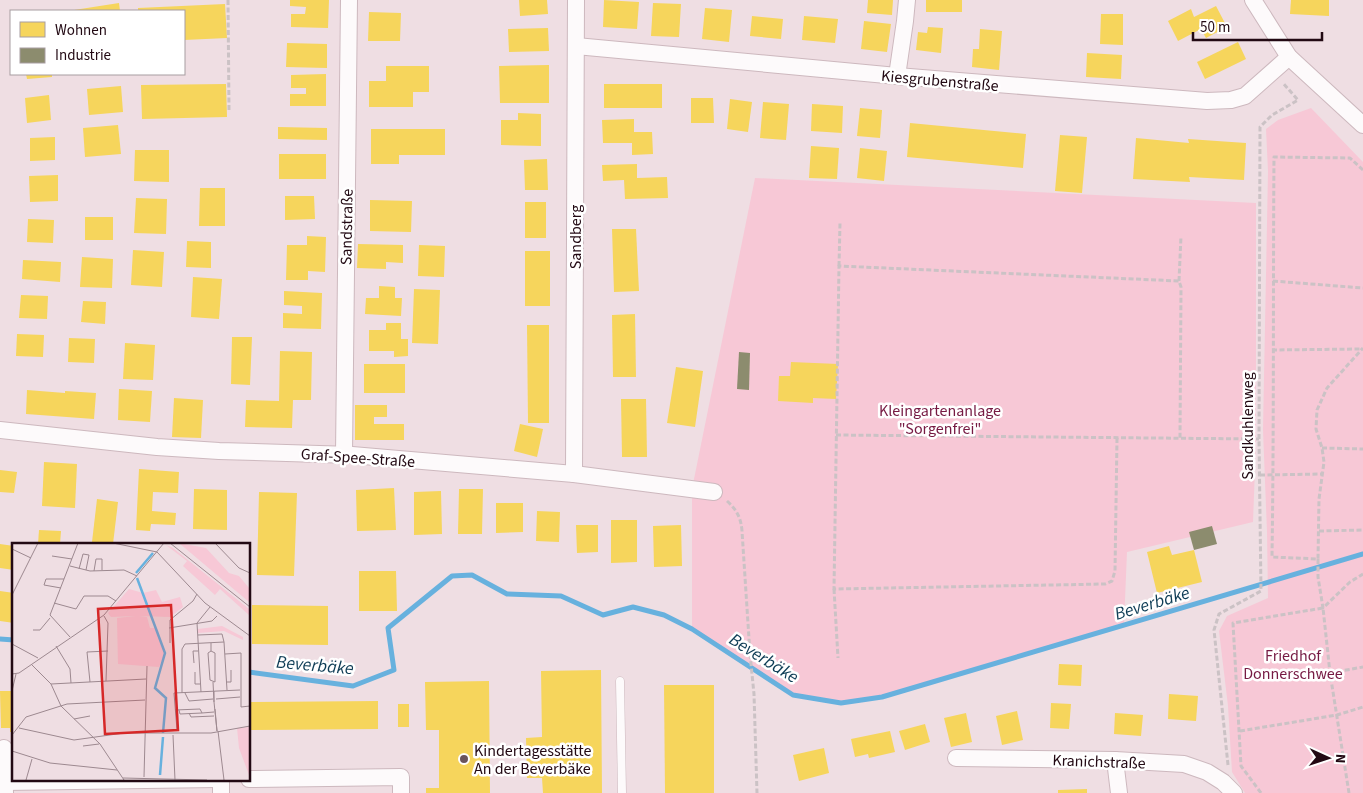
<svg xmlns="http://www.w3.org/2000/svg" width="1363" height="793" font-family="'Source Sans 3',sans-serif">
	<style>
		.green { fill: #f7c8d6 }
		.homes { fill: #f6d55c }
		.industry { fill: #8c8c6e }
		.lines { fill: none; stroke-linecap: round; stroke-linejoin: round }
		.stream { stroke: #67b1de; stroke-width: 5 }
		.lane-casing { stroke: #cdb8be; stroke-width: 9 }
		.street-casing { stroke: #cdb8be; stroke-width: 18 }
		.path { stroke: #cbc2c5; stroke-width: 3; stroke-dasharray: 5 2.5; stroke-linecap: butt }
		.lane { stroke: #fdfafb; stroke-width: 8 }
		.street { stroke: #fdfafb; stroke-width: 16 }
		.poi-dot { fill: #6a545c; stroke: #fff; stroke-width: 2 }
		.labels { text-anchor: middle; stroke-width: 5; stroke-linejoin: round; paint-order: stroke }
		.street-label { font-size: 16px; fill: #220913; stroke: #fff }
		.park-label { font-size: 16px; fill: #761a43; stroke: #fff }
		.poi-label { font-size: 16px; fill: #220913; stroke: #fff; text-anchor: start }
		.water-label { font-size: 18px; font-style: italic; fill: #0e3c55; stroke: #fff }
		.inset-river { fill: none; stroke: #67b1de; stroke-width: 2.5 }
		.inset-road { fill: none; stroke: #9d8990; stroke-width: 1 }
		.view { fill: #d62828; fill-opacity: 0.15; stroke: #d62828; stroke-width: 2.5 }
		.inset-edge { fill: none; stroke: #220913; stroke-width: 2.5 }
	</style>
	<rect width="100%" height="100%" fill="#efdee3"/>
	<g class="green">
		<polygon points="1311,108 1363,162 1363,793 1245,793 1232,772 1228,706 1219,631 1227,616 1268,598 1267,532 1263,430 1268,171 1266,129 1278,120"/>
		<polygon points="755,178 1256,203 1256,441 1253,522 1127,552 1124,624 1006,658 882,697 845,703 793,695 692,629 692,489"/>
	</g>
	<g class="homes">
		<polygon points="290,0 329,0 328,28 291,27 291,14 305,14 306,7 290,6"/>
		<polygon points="519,0 547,0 548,14 520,16"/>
		<polygon points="604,0 639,2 637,29 603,27"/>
		<polygon points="868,0 893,0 892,15 867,13"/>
		<rect x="926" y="0" width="36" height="12"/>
		<polygon points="1291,0 1329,0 1329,16 1290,14"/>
		<polygon points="119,3 120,11 74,11 74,10"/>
		<polygon points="653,3 681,4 679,37 651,36"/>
		<polygon points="225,4 227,38 184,40 184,11 138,11 138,8"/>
		<polygon points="1216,6 1227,27 1206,38 1201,29 1178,41 1168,21 1191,9 1194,17"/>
		<polygon points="705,8 732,10 729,42 702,39"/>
		<polygon points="369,12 401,13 400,41 368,41"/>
		<polygon points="1101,14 1123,14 1123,45 1100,44"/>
		<polygon points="752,16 783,19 781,39 750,36"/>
		<polygon points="804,16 838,19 835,43 802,40"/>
		<polygon points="864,21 891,24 887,52 861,49"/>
		<polygon points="928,27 943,28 941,53 916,50 918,32 927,33"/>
		<polygon points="548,28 549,51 509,52 508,29"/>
		<polygon points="980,29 1002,31 999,70 972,67 973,49 979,49"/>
		<polygon points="1238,42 1246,59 1205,79 1197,62"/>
		<polygon points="287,43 327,44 327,68 286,67"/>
		<polygon points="1087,53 1122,55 1121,79 1086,77"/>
		<polygon points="549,65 549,103 500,103 499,66"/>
		<polygon points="386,66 429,66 429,92 413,92 413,107 369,107 369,81 386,81"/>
		<polygon points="26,74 52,74 52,77 27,79"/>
		<polygon points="326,74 326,106 290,106 290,94 306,94 306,88 291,88 291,75"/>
		<polygon points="226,84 227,117 142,119 141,85"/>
		<rect x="604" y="84" width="58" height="24"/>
		<polygon points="121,86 123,112 89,115 87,89"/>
		<polygon points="49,95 51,120 27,123 25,98"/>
		<polygon points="691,98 713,98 714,123 691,123"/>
		<polygon points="730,99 752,102 748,132 727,129"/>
		<polygon points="763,102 789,104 786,140 760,138"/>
		<polygon points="812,104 843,106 842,133 811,131"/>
		<polygon points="860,108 882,110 880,138 857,136"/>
		<polygon points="518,113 541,114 541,146 501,145 501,120 518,120"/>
		<polygon points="634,119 634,132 652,132 653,154 632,155 632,143 603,143 602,120"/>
		<polygon points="910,123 1026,134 1023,168 907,157"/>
		<polygon points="118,125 121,154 85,157 83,128"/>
		<polygon points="278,127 327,128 327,140 278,139"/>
		<polygon points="371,129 445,129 445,155 399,155 399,164 371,164"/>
		<polygon points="1060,135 1087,137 1082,193 1055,191"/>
		<polygon points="55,137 55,160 30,161 30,138"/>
		<polygon points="1136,138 1189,143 1188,139 1246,143 1244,180 1189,177 1190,182 1133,179"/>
		<polygon points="811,146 839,148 837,179 809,178"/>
		<polygon points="860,148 887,151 884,181 857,178"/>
		<polygon points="135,150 169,150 169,182 134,181"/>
		<rect x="279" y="154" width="47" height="25"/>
		<polygon points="547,159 548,190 525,190 524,160"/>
		<polygon points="637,164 637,178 667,177 668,198 625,199 624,180 603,181 602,165"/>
		<polygon points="58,175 58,201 30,202 29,176"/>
		<polygon points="200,188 225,188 225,226 199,226"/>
		<polygon points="285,196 314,196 315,219 285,220"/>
		<polygon points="136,198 167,199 166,234 134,233"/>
		<polygon points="370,200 412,201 411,232 370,231"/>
		<rect x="525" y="202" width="21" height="36"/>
		<rect x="85" y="217" width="28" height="23"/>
		<polygon points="28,219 54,220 53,243 27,242"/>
		<polygon points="612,229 636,229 639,291 614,292"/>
		<polygon points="307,236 326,237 325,272 308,271 308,280 286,280 287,245 307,245"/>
		<polygon points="187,241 211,242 211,268 186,267"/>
		<polygon points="358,244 403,245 403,263 386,262 386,269 357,268"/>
		<polygon points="419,245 445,246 444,277 418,276"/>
		<polygon points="133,250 164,252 162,287 131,285"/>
		<rect x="525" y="251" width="25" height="55"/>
		<polygon points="82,257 113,259 112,288 80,287"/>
		<polygon points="23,260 61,262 60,282 22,279"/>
		<polygon points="193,277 222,279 219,319 191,317"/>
		<polygon points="379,286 395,287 395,298 402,298 401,316 365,314 366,298 379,298"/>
		<polygon points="414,289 440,290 438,344 412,343"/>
		<polygon points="284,291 322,293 321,329 283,328 283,313 302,314 302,306 284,305"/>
		<polygon points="21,295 48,296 47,319 19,318"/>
		<polygon points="83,301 106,302 105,324 81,322"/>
		<polygon points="635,314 636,377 613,377 612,315"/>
		<polygon points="386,323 401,323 401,339 408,339 408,356 394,357 394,351 369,351 369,330 386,330"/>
		<polygon points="527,325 549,325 549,423 528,423"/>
		<polygon points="17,334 44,335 43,357 16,356"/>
		<polygon points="232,337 252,337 250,385 231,384"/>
		<polygon points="69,338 95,339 94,363 68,362"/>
		<polygon points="125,343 155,345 153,380 123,379"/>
		<polygon points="280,351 312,352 311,400 293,400 292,428 245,427 246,400 279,401"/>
		<polygon points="791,362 838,364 836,399 813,398 813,403 778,401 779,376 790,376"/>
		<rect x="364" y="364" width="41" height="29"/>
		<polygon points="676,367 703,371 695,427 667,423"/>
		<polygon points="119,389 152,391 150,422 118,420"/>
		<polygon points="27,390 65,393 65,391 96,393 94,419 26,414"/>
		<polygon points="174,398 203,400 201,438 172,437"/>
		<polygon points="621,399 646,399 647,457 622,457"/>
		<polygon points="355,405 387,405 387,417 374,417 374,424 404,424 404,440 355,440"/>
		<polygon points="520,424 543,429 537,457 514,451"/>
		<polygon points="44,462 77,464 75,508 42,506"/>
		<polygon points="139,469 179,472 178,493 153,492 152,511 176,513 175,525 151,524 150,531 136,530"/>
		<polygon points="0,470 17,472 14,493 0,492"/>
		<polygon points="394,488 396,530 357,531 356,490"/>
		<polygon points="194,489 227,490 227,530 193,529"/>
		<polygon points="459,489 483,489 482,534 458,534"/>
		<polygon points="441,491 442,534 414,535 414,492"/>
		<polygon points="259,492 297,493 294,576 257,575"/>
		<polygon points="97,499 118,502 113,544 92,542"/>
		<polygon points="496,503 523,503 523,532 496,533"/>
		<polygon points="537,511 560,512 559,542 536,541"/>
		<polygon points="611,520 637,520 637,562 611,563"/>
		<polygon points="576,525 598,525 598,552 577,553"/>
		<polygon points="681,525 682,566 654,567 653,526"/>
		<polygon points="39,530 61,531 60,544 38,544"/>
		<polygon points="0,544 14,546 14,570 0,568"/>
		<polygon points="1169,546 1172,555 1194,550 1202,582 1157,593 1147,552"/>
		<polygon points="359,571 396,571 397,611 359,611"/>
		<polygon points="0,591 14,593 14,623 0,621"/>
		<polygon points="252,605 328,606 328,645 252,644"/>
		<polygon points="1059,664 1082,665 1081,686 1058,685"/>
		<polygon points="601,670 602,793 543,793 542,778 527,778 526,738 542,737 541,671"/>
		<polygon points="489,681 490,793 426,793 426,788 439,788 439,730 426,730 425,682"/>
		<polygon points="664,685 714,685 714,793 665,793"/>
		<polygon points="0,691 14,691 14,732 10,732 10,728 1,728"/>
		<polygon points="1169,694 1198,696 1196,721 1168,719"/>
		<polygon points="378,701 378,729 249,730 249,702"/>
		<polygon points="1051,703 1071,704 1069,729 1050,728"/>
		<rect x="398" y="704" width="11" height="23"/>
		<polygon points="1017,711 1023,740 1002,745 996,716"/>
		<polygon points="966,713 972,742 951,747 944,718"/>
		<polygon points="1115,713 1143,715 1141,736 1114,734"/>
		<polygon points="925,724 930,742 905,750 899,731"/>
		<polygon points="890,731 895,752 869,758 868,754 855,757 851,739"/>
		<polygon points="824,748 829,773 799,781 793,755"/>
		<polygon points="1087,789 1087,793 1058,793 1058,790"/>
	</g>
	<g class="industry">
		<polygon points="739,352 750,353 749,390 737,389"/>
		<polygon points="1212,526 1217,544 1194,550 1189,532"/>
	</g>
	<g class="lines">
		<g class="stream">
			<polyline points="0,639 14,640"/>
			<polyline points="249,672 353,686 394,670 388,628 452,576 472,575 507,594 561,596 603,615 633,607 664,615 692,629 793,695 841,703 882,697 1363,554"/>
		</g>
		<g class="lane-casing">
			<polyline id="lane" points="620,681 622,793"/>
		</g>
		<g class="street-casing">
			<g id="street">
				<polyline points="1253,0 1289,57 1363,125"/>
				<polyline points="576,46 897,76 1207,101 1231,100 1245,96 1289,57"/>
				<polyline points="897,76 905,21 907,0"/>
				<polyline points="0,430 157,447 219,451 352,455 574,474 714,492"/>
				<polyline points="344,454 349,0"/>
				<polyline points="574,474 576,0"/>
				<polyline points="4,748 5,793"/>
				<polyline points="956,758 1115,760 1184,764 1207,772 1223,782 1234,793"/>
				<polyline points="1115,760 1119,793"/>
				<polyline points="221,779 221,793"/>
				<polyline points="249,779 401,777 401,793"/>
				<polyline points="5,782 216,779"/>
			</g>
		</g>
		<g class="path">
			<polyline points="228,0 229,110"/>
			<path d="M1363,170L1350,158L1274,157C1273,290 1274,424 1272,557L1318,559L1319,499L1324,462L1322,448L1316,429L1317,410L1327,388L1363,348"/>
			<polyline points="839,266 840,223"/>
			<polyline points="1179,281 1181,236"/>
			<polyline points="1273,281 1363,288"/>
			<polyline points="1272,350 1362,349"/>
			<polyline points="836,435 1259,439"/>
			<polyline points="1117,438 1115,571 1112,581 1105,584 834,589 839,266 1179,281 1181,287 1180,438"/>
			<polyline points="1322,448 1363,449"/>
			<polyline points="1260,475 1322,474"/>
			<path d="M727,501C737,510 741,518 742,531L750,654L754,694L757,793"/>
			<polyline points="1319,531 1363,530"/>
			<polyline points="1318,559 1318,577 1323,608 1350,582 1363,574"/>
			<polyline points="834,589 838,658"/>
			<polyline points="1330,673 1363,667"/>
			<polyline points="1240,731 1337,715 1363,707"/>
			<polyline points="1228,765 1214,630 1219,614 1261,591 1259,439 1260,127 1272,115 1298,100 1283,83"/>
			<polyline points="1261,793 1241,766 1233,623 1323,608 1330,673 1349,793"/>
		</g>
		<use href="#lane" class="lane"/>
		<use href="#street" class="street"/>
	</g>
	<circle class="poi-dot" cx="464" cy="759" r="5"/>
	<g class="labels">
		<g class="street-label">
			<text transform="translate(940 80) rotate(5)" y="6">Kiesgrubenstraße</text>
			<text transform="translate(346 227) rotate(-89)" y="6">Sandstraße</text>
			<text transform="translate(575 237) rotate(-90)" y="6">Sandberg</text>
			<text transform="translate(1247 426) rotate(-90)" y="6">Sandkuhlenweg</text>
			<text transform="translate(358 457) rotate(4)" y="6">Graf-Spee-Straße</text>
			<text transform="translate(1099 761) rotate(2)" y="6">Kranichstraße</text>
		</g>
		<g class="park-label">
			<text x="940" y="416">Kleingartenanlage<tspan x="940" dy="18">"Sorgenfrei"</tspan></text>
			<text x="1293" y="661">Friedhof<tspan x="1293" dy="18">Donnerschwee</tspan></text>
		</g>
		<g class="poi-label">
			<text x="474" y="756">Kindertagesstätte<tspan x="474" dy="18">An der Beverbäke</tspan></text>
		</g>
		<g class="water-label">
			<text transform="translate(1152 603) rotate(-17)" y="6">Beverbäke</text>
			<text transform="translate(764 658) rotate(32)" y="6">Beverbäke</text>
			<text transform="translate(315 665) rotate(5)" y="6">Beverbäke</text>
		</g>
	</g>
	<g transform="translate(12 543)">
		<rect width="238" height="238" fill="#efdee3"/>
		<path d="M167,0L194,5L217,30L227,33L237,45V59ZM154,2L161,5L237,66V72L208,46L203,52L171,23L175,18ZM117,46L131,50L144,47L150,59L168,54L171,64L158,74L127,73L135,74L138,85H145L153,110L147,124L106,121L105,75L123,73L99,74L96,70ZM210,83L231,94V97L212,88L186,90V86ZM237,184L238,231L237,232L227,205L225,185Z" fill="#f7c8d6"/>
		<path class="inset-river" d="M124,30L141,10M125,35L153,110L143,145L154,155L151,190M148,232L151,194"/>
		<path class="inset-road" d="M101,0L145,9L193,60L238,93M158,0L238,64M203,0L227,25L238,30M0,6L19,15M40,13L60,16M58,23L78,28L112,27L125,33M67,26L71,11L77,12L74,27M82,28L84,16H90V27M49,45L32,42L34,36H52M0,52L26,0M42,60L64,66L72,53H96L104,58M92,73L96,80L94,138M157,85L200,78L205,73M21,87H28L38,75M58,94L38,72L66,0M212,99L215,147M158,100V77L181,58L185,51M199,100V108L196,110L198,137L203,139V110L199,108M0,101L26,115M44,103L58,126L59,140M213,111L229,110V164L238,163M182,120L181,108H186M19,121L39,141L49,163L88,201L112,237M183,129V141H188M0,131L7,130L92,72L152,0M78,139L75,109L96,108M201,139L202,159V148M215,139H219V127M39,141L134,136M0,148L4,131M189,149L185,80L198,64M170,150V106L173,101L212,99L210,91L186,92M173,150L177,158L201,156M204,156L228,154M202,159L205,188M203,166L205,188M163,167L188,166L190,170L202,169M167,167L168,171L190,170M177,170L179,174L202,173M62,176L78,173M7,185L62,197L112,190H199L238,183M165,187L162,150L228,147M206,188L212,237M0,192L14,174L55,161L133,157M161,192L163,237M71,203L87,201M0,208L38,220L105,227M132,234L135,123M111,235L195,237M14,237L20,216"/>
		<path class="view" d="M159,62L166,187L93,191L86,66Z"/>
		<rect width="238" height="238" class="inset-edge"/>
	</g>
	<rect x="10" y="10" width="175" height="65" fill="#ffffff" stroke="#a79da1"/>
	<rect x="20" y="22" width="25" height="15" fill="#f6d55c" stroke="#a79da1"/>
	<text x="55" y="35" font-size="15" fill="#220913">Wohnen</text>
	<rect x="20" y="48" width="25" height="15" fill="#8c8c6e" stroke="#a79da1"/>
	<text x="55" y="60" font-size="15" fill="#220913">Industrie</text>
	<g transform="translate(1328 758) rotate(93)" stroke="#ffffff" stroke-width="4" paint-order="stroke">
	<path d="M0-4L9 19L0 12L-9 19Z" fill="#220913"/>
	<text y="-8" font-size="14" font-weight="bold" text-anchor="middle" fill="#220913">N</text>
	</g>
	<path d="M1193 32v8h129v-8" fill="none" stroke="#220913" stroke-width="2.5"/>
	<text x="1200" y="32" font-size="15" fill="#220913" stroke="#ffffff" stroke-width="4" paint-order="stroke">50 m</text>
</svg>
